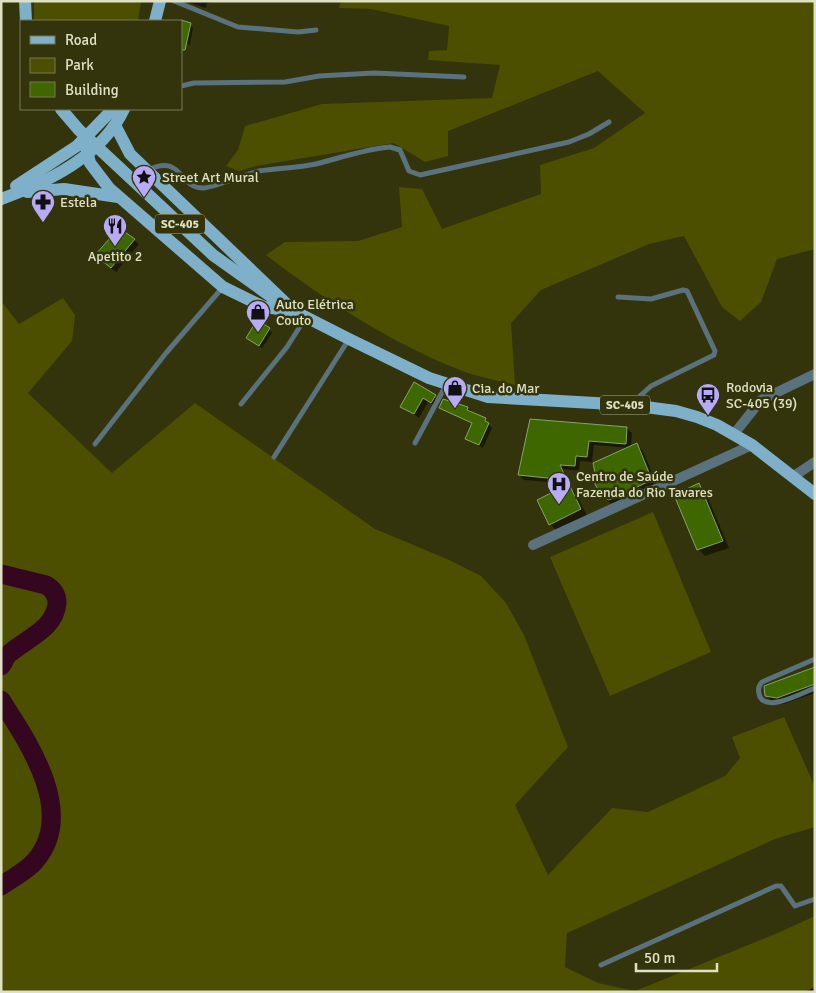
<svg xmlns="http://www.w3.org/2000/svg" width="816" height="993" font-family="Signika,sans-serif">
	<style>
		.green { fill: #4c4e00 }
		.shadow { fill: #0007 }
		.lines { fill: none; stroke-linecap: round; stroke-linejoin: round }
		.stream { stroke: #34061f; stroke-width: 3 }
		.river { stroke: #34061f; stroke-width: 19 }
		.building { fill: #3e6700; stroke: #87a170 }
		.service { stroke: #5a717e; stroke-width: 5 }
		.minor { stroke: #5a717e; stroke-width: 10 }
		.primary { stroke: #7fb0c9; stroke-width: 12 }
		.primary-bridge { stroke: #7fb0c9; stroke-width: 12 }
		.labels { text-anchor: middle; stroke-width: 5; stroke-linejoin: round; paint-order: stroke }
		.shield { fill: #33340b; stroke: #abad8d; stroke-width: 1 }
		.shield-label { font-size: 12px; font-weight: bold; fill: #dfe1c5 }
		.poi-label { font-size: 14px; fill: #dfe1c5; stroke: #33340b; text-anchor: start }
	</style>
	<rect width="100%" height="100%" fill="#33340b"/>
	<g class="green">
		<polygon points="34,1 141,1 138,21 34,21"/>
		<path d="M341,1H815V249L777,259L761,302L740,321L722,307L684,236L649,244L541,290L511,323L515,385C497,380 477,377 460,370C393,344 323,299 266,255L285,242L358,241L402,227L399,187L422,189L442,229L541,194L540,165L594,148L645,113L598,71L448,131V156L425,162L394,143L256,166L239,171L226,166L238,150L245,126L322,104L492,98L500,65L428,60L429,51L447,50L449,26L371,9L339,8Z"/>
		<polygon points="63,298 75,315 72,341 28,393 112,473 195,403 375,529 447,559 481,576 506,603 524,635 568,747 515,805 548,875 612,808 648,812 725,776 740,758 732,737 784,717 815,787 815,827 775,839 567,933 565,967 598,983 635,991 780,932 815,916 815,992 1,992 1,301 19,324"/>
		<polygon points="653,512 711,652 610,696 550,557"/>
	</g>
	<g class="shadow">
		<polygon points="183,1 182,1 217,1 207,3 206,8"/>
		<polygon points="190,24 193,28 190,45 181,41"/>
		<polygon points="134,240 139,244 116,272 101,260"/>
		<polygon points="269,329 272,333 262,348 251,341"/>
		<polygon points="414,384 440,401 437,407 428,402 419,418 402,406"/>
		<polygon points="440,407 467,408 485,420 492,428 483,448 467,439 473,424"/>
		<polygon points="531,420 627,428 632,433 631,447 636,444 643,451 658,487 617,506 610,503 602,496 628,448 594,445 592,462 580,461 579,471 563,469 571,484 524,480 519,475"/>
		<polygon points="698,484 705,491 729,548 705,556 698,549"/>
		<polygon points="569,486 576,493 587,516 557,531 550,524"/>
		<polygon points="815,669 815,693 784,704 775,704 767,696 764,690"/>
	</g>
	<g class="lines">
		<polyline class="stream" points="808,992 815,989"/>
		<g class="river">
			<path d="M1,574L46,585C53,589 57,595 57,603C55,629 27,638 10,653C6,656 4,662 1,666"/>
			<path d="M1,700C28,742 77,813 35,861C27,871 12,878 1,886"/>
		</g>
	</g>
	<g class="building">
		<polygon points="181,20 191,23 185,50 181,50"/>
		<polygon points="119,228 135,239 111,268 95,255"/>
		<polygon points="257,320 270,328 259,346 246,338"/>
		<polygon points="414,382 436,395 431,403 423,398 414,414 400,407"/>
		<polygon points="443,399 468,407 467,410 486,418 485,421 489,423 479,445 465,439 472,423 439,408"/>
		<polygon points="530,419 627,427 626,444 589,441 587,457 576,456 575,466 560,465 567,480 518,475"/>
		<polygon points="637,443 652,480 609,500 601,496 592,478 595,473 593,463"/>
		<polygon points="699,483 723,541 697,550 674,495"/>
		<polygon points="569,484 581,509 549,525 537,500"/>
		<polygon points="815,667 815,684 777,698 765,696 764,686"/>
	</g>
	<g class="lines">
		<g class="service">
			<polyline points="174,1 238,27 298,32 316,30"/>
			<polyline points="181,86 194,83 285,82 319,76 374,73 464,77"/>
			<path d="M148,170C183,153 178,189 204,188C219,186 242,175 259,171C277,168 297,168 316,164C340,158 365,149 390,147L400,150L409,171L420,175L569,142L589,134L609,122"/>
			<polyline points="618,297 651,299 683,290 687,291 715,351 714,355 651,386 631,404"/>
			<polyline points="241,404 287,347 306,317"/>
			<polyline points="415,443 446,385"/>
			<polyline points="95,444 166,353 223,287"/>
			<polyline points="274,457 349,339"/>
			<path d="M815,659L762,682C758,686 758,692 760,697C768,712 802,693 815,688"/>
			<polyline points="601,965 776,886 781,886 795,906 815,899"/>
		</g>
		<g class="minor">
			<polyline points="734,434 761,400 815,374"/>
			<polyline points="794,476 815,462"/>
			<polyline points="533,545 752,445"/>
		</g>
		<g class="primary">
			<polyline points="25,1 26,21"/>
			<polyline points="155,21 160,1"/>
			<polyline points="115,125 130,154 294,311 349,339 429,378 488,397 630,405 676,411 697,417 717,425 752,445 815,494"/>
			<polyline points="84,138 90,163 109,188 223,287 264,307 294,311"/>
			<polyline points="16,186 77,146 113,109"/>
			<polyline points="27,192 64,189 118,197"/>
			<path d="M1,199C48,182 102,156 124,109"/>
		</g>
		<polyline class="primary-bridge" points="61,109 79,130 213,255 276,300"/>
	</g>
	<defs>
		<g id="sight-pin" transform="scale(1.25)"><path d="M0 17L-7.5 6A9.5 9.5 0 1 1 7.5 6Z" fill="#b7abf7" stroke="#33340b"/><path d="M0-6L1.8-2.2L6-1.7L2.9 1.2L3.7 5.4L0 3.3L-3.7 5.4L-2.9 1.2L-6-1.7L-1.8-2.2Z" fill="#111"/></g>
		<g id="pharmacy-pin" transform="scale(1.25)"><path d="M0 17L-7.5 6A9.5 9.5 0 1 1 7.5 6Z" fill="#b7abf7" stroke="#33340b"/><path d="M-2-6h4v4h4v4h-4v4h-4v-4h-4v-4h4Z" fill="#111"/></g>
		<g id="restaurant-pin" transform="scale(1.25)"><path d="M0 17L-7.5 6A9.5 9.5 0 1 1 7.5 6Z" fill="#b7abf7" stroke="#33340b"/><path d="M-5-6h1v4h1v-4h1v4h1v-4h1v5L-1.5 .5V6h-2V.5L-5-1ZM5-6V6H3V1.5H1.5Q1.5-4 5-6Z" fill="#111"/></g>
		<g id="shop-pin" transform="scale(1.25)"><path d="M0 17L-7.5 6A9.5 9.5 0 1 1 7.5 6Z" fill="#b7abf7" stroke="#33340b"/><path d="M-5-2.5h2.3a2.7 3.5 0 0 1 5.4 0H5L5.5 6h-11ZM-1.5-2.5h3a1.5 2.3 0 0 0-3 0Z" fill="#111"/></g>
		<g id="bus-pin" transform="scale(1.25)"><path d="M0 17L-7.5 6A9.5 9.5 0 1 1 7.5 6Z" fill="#b7abf7" stroke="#33340b"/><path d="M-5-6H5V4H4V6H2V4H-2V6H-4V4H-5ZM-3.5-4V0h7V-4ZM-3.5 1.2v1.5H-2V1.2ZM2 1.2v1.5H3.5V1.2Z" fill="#111"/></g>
		<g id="hospital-pin" transform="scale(1.25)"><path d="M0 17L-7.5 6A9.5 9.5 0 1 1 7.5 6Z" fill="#b7abf7" stroke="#33340b"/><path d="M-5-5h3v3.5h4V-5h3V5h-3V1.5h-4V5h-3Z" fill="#111"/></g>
	</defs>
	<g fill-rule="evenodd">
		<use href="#sight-pin" x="144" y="177"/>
		<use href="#pharmacy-pin" x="43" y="202"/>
		<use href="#restaurant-pin" x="115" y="226"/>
		<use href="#shop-pin" x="258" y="312"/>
		<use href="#shop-pin" x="455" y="388"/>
		<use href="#bus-pin" x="708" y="395"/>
		<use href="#hospital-pin" x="559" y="484"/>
	</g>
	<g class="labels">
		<g class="shield">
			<rect x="155" y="214.5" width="50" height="19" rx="4"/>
			<rect x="600" y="395.5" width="50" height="19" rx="4"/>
		</g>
		<g class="shield-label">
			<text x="180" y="228">SC-405</text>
			<text x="625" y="409">SC-405</text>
		</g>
		<g class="poi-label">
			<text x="162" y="182">Street Art Mural</text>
			<text x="60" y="207">Estela</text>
			<text x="115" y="261" text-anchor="middle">Apetito 2</text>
			<text x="276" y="309">Auto Elétrica<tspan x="276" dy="16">Couto</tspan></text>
			<text x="726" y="392">Rodovia<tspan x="726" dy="16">SC-405 (39)</tspan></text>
			<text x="472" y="393">Cia. do Mar</text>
			<text x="576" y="481">Centro de Saúde<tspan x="576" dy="16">Fazenda do Rio Tavares</tspan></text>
		</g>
	</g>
	<rect width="816" height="993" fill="none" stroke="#dfe1c5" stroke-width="5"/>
	<rect x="20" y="20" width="162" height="90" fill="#33340b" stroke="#787955"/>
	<rect x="30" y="36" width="25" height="8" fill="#7fb0c9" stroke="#787955"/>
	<text x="65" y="45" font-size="15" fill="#dfe1c5">Road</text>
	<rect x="30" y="58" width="25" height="15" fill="#4c4e00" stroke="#787955"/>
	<text x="65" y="70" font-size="15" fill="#dfe1c5">Park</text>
	<rect x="30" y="82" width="25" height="15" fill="#3e6700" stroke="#787955"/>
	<text x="65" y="95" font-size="15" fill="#dfe1c5">Building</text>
	<path d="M636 963v8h81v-8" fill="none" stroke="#dfe1c5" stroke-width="2.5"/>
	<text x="644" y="963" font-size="15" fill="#dfe1c5" stroke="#33340b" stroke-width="4" paint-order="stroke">50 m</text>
</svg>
